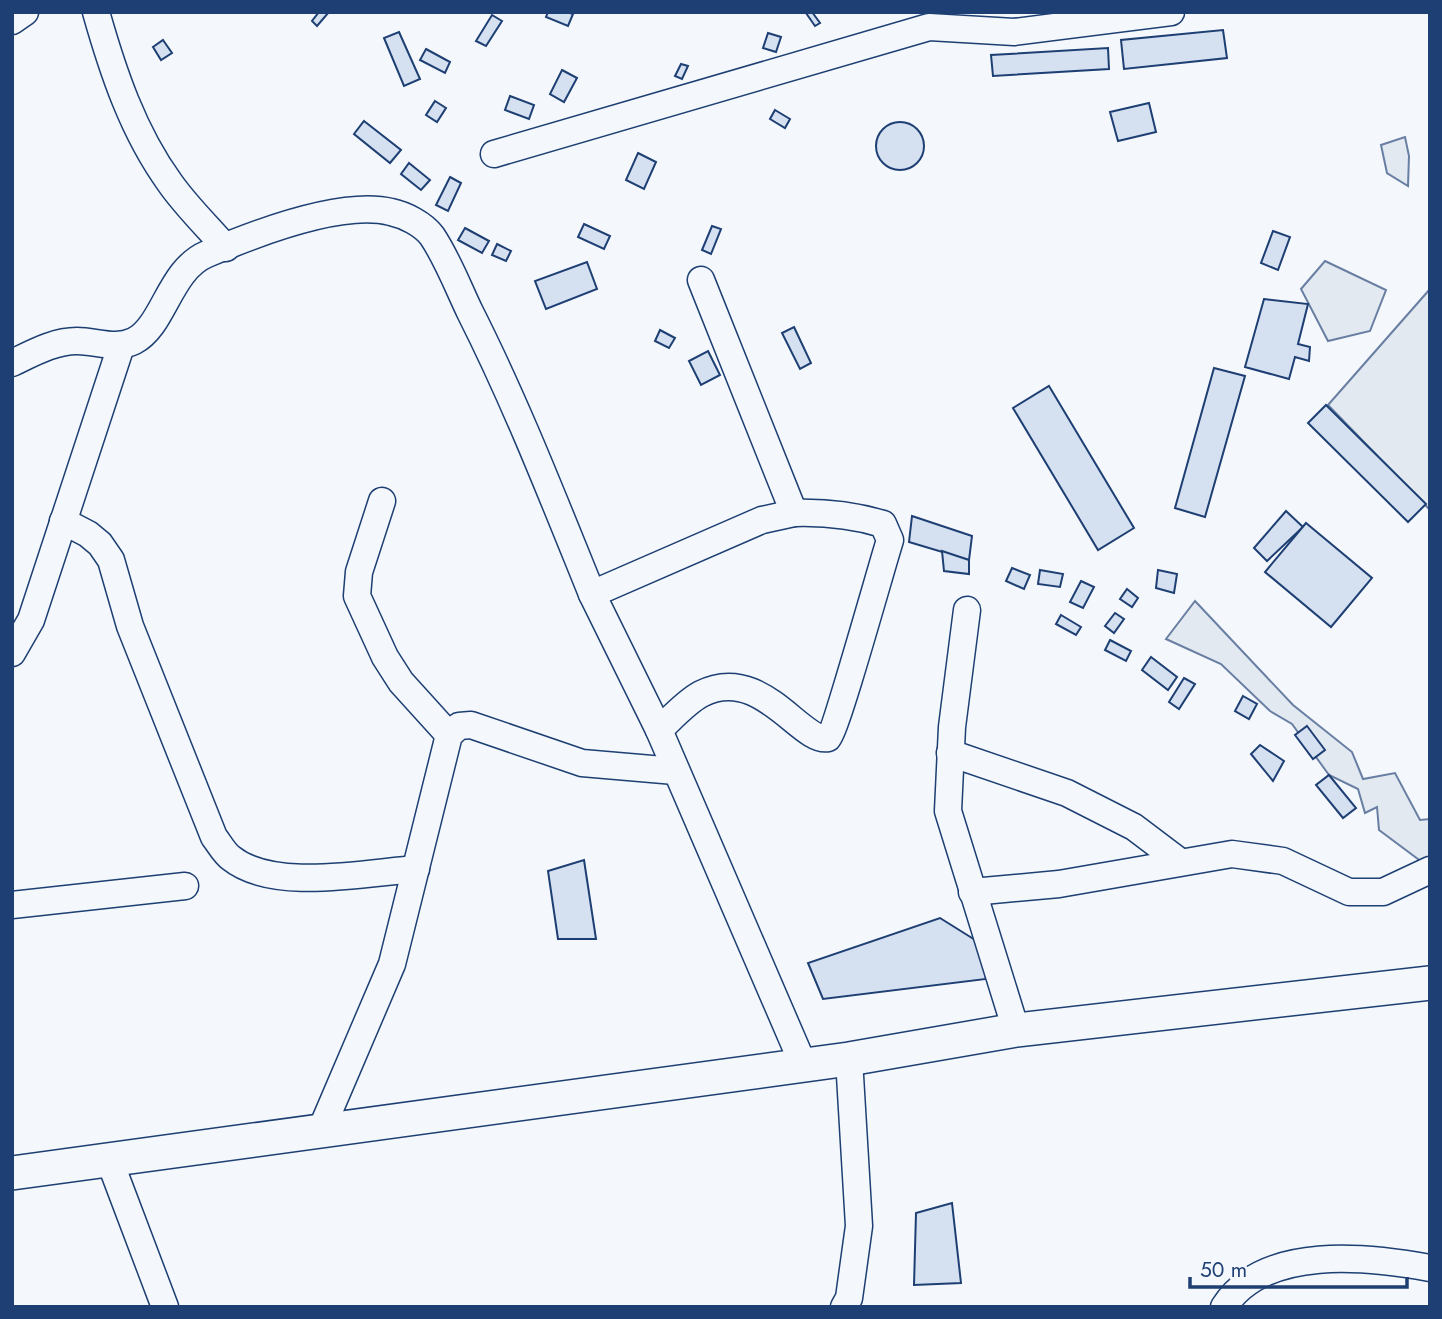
<svg xmlns="http://www.w3.org/2000/svg" width="1442" height="1319" font-family="Jost,sans-serif">
	<style>
		.green { fill: #e3e9f0; stroke: #687fa3; stroke-width: 2 }
		.building { fill: #d5e0f0; stroke: #1d3f73; stroke-width: 2 }
		.lines { fill: none; stroke-linecap: round; stroke-linejoin: round }
		.minor-casing { stroke: #1d3f73; stroke-width: 29 }
		.tertiary-casing { stroke: #1d3f73; stroke-width: 36 }
		.minor { stroke: #f4f7fb; stroke-width: 26 }
		.tertiary { stroke: #f4f7fb; stroke-width: 33 }
	</style>
	<rect width="100%" height="100%" fill="#f4f7fb"/>
	<g class="green">
		<polygon points="1405,137 1409,156 1408,186 1387,173 1381,145"/>
		<polygon points="1325,261 1386,290 1370,331 1328,341 1301,289"/>
		<polygon points="1430,289 1430,510 1328,405"/>
		<polygon points="1195,601 1293,705 1352,752 1363,779 1395,773 1420,820 1430,819 1430,868 1379,830 1377,807 1365,813 1358,789 1329,775 1292,724 1270,711 1221,664 1166,639"/>
	</g>
	<g class="building">
		<polygon points="319,12 329,12 317,26 312,21"/>
		<polygon points="548,12 567,12 573,14 568,26 546,17"/>
		<polygon points="812,12 820,23 815,26 806,13"/>
		<polygon points="492,15 502,21 486,46 476,41"/>
		<polygon points="1223,30 1227,58 1124,69 1121,40"/>
		<polygon points="399,32 420,79 404,86 384,38"/>
		<polygon points="768,33 781,37 776,52 763,48"/>
		<polygon points="163,40 172,53 161,60 153,47"/>
		<polygon points="1108,48 1109,69 993,76 991,55"/>
		<polygon points="426,49 450,62 445,73 420,60"/>
		<polygon points="681,64 688,66 682,79 675,76"/>
		<polygon points="562,70 577,78 564,102 550,94"/>
		<polygon points="510,96 534,105 529,119 505,110"/>
		<polygon points="435,101 446,108 437,122 426,115"/>
		<polygon points="1149,103 1156,132 1118,141 1110,112"/>
		<polygon points="775,110 790,119 785,128 770,119"/>
		<polygon points="364,121 401,150 390,163 354,134"/>
		<circle cx="900" cy="146" r="24"/>
		<polygon points="638,153 656,162 644,189 626,180"/>
		<polygon points="409,163 430,180 421,190 401,174"/>
		<polygon points="450,177 461,183 448,211 436,205"/>
		<polygon points="584,224 610,236 604,249 578,237"/>
		<polygon points="712,226 721,229 711,254 702,250"/>
		<polygon points="465,228 489,241 482,253 458,240"/>
		<polygon points="1273,231 1290,237 1278,270 1261,263"/>
		<polygon points="497,244 511,251 506,261 492,255"/>
		<polygon points="587,262 597,289 546,309 535,281"/>
		<polygon points="1264,299 1308,304 1298,344 1310,347 1309,361 1295,357 1289,379 1245,367"/>
		<polygon points="794,327 811,363 800,369 782,333"/>
		<polygon points="660,330 675,338 669,348 655,341"/>
		<polygon points="708,351 720,375 701,385 689,361"/>
		<polygon points="1214,368 1245,376 1205,517 1175,508"/>
		<polygon points="1049,386 1134,528 1098,550 1013,408"/>
		<polygon points="1326,405 1426,504 1408,522 1308,423"/>
		<polygon points="1286,511 1303,527 1267,561 1254,548"/>
		<polygon points="912,516 972,536 969,560 909,542"/>
		<polygon points="1306,523 1372,578 1331,627 1265,572"/>
		<polygon points="942,551 969,560 969,574 944,571"/>
		<polygon points="1012,568 1030,575 1024,589 1006,581"/>
		<polygon points="1040,570 1063,574 1060,587 1038,584"/>
		<polygon points="1158,570 1177,574 1174,593 1156,588"/>
		<polygon points="1081,581 1094,587 1083,608 1070,602"/>
		<polygon points="1127,589 1138,598 1132,607 1120,599"/>
		<polygon points="1115,613 1124,619 1114,633 1105,626"/>
		<polygon points="1061,615 1081,627 1076,635 1056,624"/>
		<polygon points="1110,640 1131,651 1126,661 1105,650"/>
		<polygon points="1151,657 1177,677 1168,690 1142,670"/>
		<polygon points="1184,678 1195,684 1179,709 1169,702"/>
		<polygon points="1243,696 1257,704 1249,719 1235,711"/>
		<polygon points="1307,726 1325,750 1313,759 1295,735"/>
		<polygon points="1260,745 1284,761 1273,781 1251,754"/>
		<polygon points="1329,775 1356,808 1343,818 1316,785"/>
		<polygon points="584,860 596,939 558,939 548,871"/>
		<polygon points="940,918 980,943 986,979 823,999 808,963"/>
		<polygon points="952,1203 961,1283 914,1285 916,1213"/>
	</g>
	<g class="lines">
		<g class="minor-casing">
			<g id="minor">
				<path d="M96,12C113,72 133,132 170,183C186,206 208,227 226,248"/>
				<polyline points="12,21 25,12"/>
				<polyline points="494,154 929,27 1014,32 1171,12"/>
				<path d="M12,363C33,353 54,341 77,341C96,341 116,350 134,341C164,326 169,270 207,254C254,234 342,200 391,212C405,215 423,224 432,236C447,258 458,287 470,312C516,403 553,498 592,594"/>
				<polyline points="382,501 359,572 357,596 385,657 401,682 449,735"/>
				<polyline points="794,513 762,520 592,594 659,730 803,1064"/>
				<path d="M63,521L88,534L100,544L111,560L130,626L214,837C219,843 224,853 231,858C273,892 365,873 416,869"/>
				<polyline points="967,610 952,727 948,811 1016,1030"/>
				<polyline points="12,653 31,620 121,346"/>
				<path d="M659,730C672,718 686,702 701,694C761,663 801,744 828,738C836,731 882,565 890,540L883,524C853,515 826,512 794,513L701,280"/>
				<polyline points="950,753 1067,793 1134,827 1179,861"/>
				<polyline points="972,892 1059,884 1232,854 1283,861 1349,892 1383,892 1430,870"/>
				<polyline points="12,905 185,886"/>
				<polyline points="321,1130 392,964 449,735 459,726 471,725 582,763 675,771"/>
				<polyline points="109,1159 165,1307"/>
				<polyline points="844,1307 849,1298 859,1226 849,1059"/>
				<path d="M1224,1307C1264,1244 1369,1257 1430,1268"/>
			</g>
		</g>
		<g class="tertiary-casing">
			<polyline id="tertiary" points="12,1173 849,1059 1016,1030 1430,983"/>
		</g>
		<use href="#minor" class="minor"/>
		<use href="#tertiary" class="tertiary"/>
	</g>
	<rect width="1442" height="1319" fill="none" stroke="#1d3f73" stroke-width="28"/>
	<path d="M1190 1277v10h217v-10" fill="none" stroke="#1d3f73" stroke-width="3.5"/>
	<text x="1200" y="1277" font-size="21" fill="#1d3f73" stroke="#f4f7fb" stroke-width="5" paint-order="stroke">50 m</text>
</svg>
